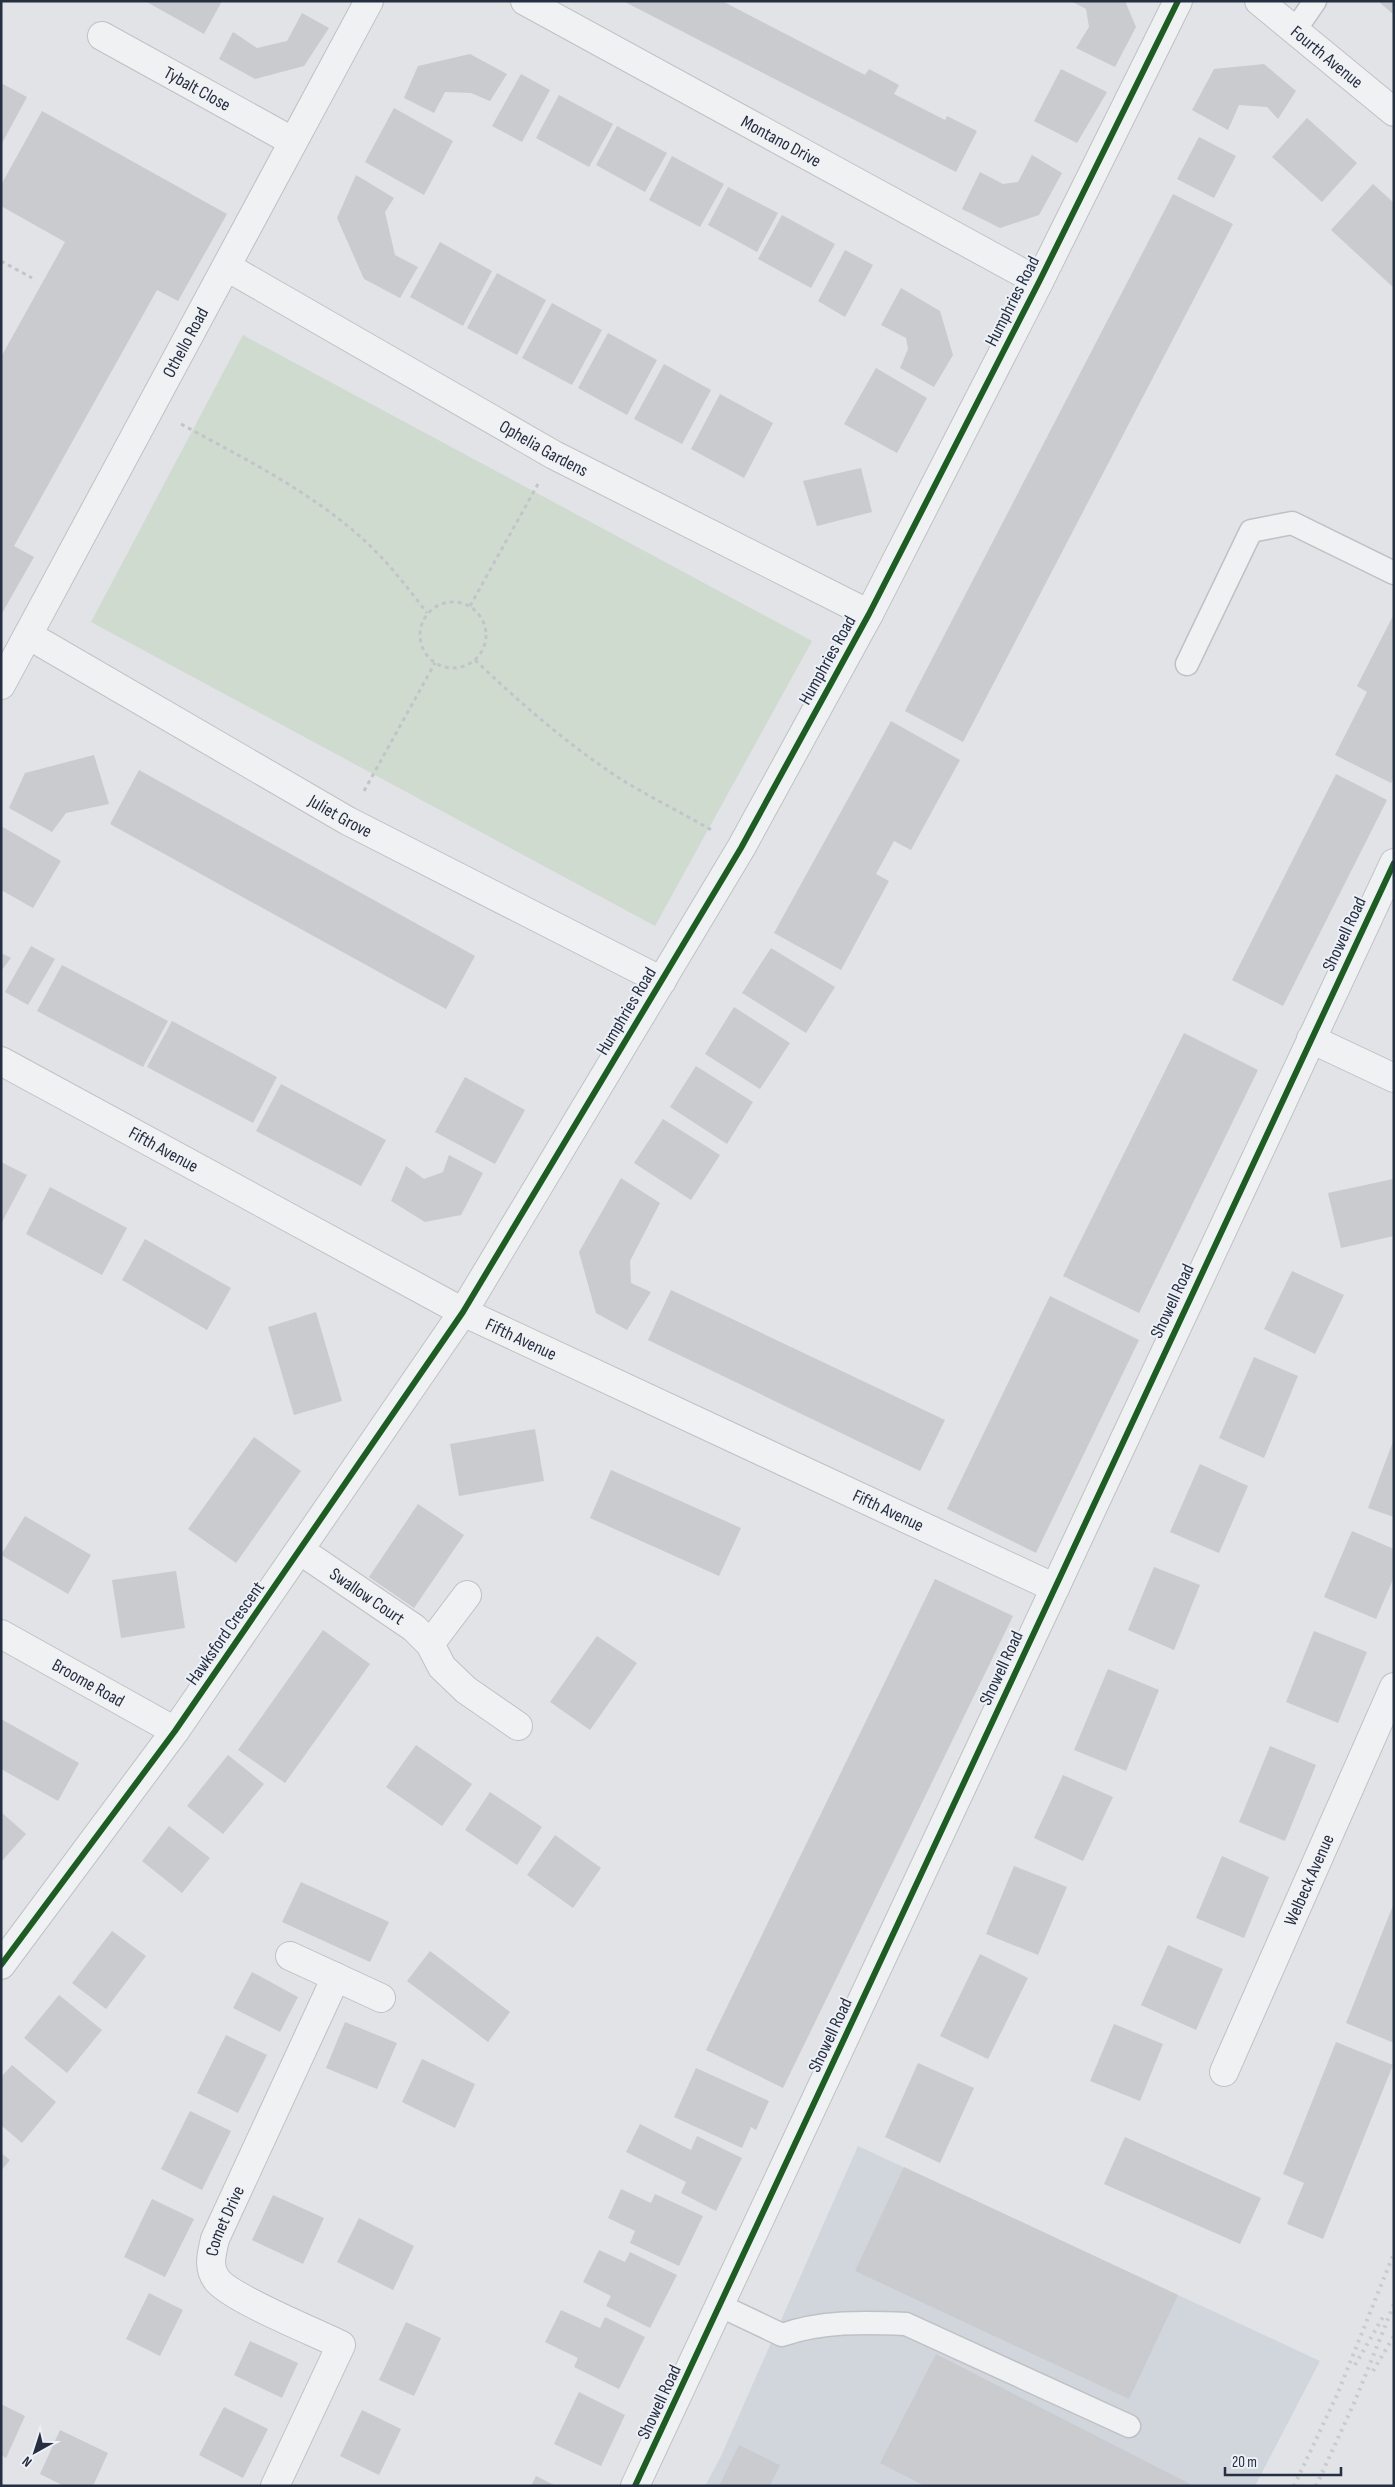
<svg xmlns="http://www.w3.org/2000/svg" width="1395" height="2487" font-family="'Sofia Sans Condensed',sans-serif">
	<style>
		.built { fill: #d1d6dd }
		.green { fill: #d0dbd0 }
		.building { fill: #c9cbcf }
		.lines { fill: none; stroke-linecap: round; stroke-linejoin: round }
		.service-casing { stroke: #bfc1c4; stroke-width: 25 }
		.minor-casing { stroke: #bfc1c4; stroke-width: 30 }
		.path { stroke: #c2c4c9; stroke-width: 3; stroke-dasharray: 4 4; stroke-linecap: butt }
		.service { stroke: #f0f1f3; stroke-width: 22 }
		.minor { stroke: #f0f1f3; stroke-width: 28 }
		.rail { stroke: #c9cbce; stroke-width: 4; stroke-dasharray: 2.5 5; stroke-linecap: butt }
		.cycleway-casing { stroke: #edf1f6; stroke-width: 9 }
		.cycleway { stroke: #1b5e20; stroke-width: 6 }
		.labels { text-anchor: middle; stroke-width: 4; stroke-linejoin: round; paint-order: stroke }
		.street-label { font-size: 18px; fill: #252f42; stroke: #edf1f6 }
	</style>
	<rect width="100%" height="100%" fill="#e1e3e6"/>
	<polygon class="built" points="858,2146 1320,2361 1255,2486 705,2486 721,2456"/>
	<polygon class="green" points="243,335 812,641 655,926 91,622"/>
	<g class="building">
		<polygon points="145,1 222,1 204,34"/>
		<polygon points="623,1 722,1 865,75 869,69 899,85 894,94 945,120 947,116 977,131 956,172"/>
		<polygon points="1071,1 1125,1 1136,27 1115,67 1076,48 1089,27 1086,9"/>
		<polygon points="1378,1 1394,1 1394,15"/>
		<polygon points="302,13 329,28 304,66 255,79 219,59 233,32 257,48 287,41"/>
		<polygon points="470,54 507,74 490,101 471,93 445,92 434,113 404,98 418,66"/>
		<polygon points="1264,64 1296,91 1278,119 1267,107 1239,105 1228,130 1192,110 1214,69"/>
		<polygon points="1061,69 1107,92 1077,143 1034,121"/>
		<polygon points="521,74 550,90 522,142 492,126"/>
		<polygon points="1,83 27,97 1,145"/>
		<polygon points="559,95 613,124 589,167 536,138"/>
		<polygon points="394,108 453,141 424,195 365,162"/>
		<polygon points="42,111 227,214 178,301 157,290 14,546 34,557 1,615 1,357 65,242 1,206 1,185"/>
		<polygon points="1307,118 1357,163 1322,202 1272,157"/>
		<polygon points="617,126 667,153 645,192 596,165"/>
		<polygon points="1199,137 1236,156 1214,198 1177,179"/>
		<polygon points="1032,155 1062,173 1039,215 1000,228 962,209 980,172 1003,184 1018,182"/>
		<polygon points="672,156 724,184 700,227 649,200"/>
		<polygon points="356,175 394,198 385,212 395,255 418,267 400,298 364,279 337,218"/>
		<polygon points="1373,184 1394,203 1394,288 1331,230"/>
		<polygon points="728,187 778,213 757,252 708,225"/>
		<polygon points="1173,194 1233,224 963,742 905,711"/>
		<polygon points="782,215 835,244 811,288 758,259"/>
		<polygon points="440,242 492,271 463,326 410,297"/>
		<polygon points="845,250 873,265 845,317 818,301"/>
		<polygon points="497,273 546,300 517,355 467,328"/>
		<polygon points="901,288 940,311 953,355 934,387 900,368 908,349 906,338 881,325"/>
		<polygon points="552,303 602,330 572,385 522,358"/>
		<polygon points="608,333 657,360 627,415 578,388"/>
		<polygon points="664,364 711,390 682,444 634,419"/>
		<polygon points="876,368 927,398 897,453 844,424"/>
		<polygon points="720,394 773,423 744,478 691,449"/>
		<polygon points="861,468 872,512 817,526 803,481"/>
		<polygon points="1394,614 1394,778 1391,783 1335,755 1367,692 1357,686"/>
		<polygon points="891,721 960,760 911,850 894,841 876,874 889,881 841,970 774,933"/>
		<polygon points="94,755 109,804 66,813 52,832 9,808 25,773"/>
		<polygon points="139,770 475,956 446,1009 110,824"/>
		<polygon points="1336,774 1387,800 1283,1006 1232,980"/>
		<polygon points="1,826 61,861 33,908 1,890"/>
		<polygon points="31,946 55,959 28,1005 5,992"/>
		<polygon points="771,948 835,987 806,1033 742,993"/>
		<polygon points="1,953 11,958 1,971"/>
		<polygon points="62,965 168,1021 143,1067 37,1011"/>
		<polygon points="734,1007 790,1043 760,1089 705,1054"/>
		<polygon points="172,1021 277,1077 253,1123 147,1067"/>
		<polygon points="1184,1033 1258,1070 1139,1313 1063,1276"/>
		<polygon points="696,1066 753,1102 727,1144 670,1107"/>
		<polygon points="465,1077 525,1110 495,1164 435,1132"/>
		<polygon points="281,1084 386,1140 361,1186 256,1131"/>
		<polygon points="663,1119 720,1155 691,1200 634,1163"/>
		<polygon points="449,1155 483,1173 461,1215 425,1222 391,1201 406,1166 424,1179 443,1172"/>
		<polygon points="1,1162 27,1175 1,1224"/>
		<polygon points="621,1178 660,1203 630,1261 631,1283 651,1292 627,1330 596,1313 579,1252"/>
		<polygon points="1393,1179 1394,1236 1341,1248 1328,1193"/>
		<polygon points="50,1187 127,1228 102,1275 26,1234"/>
		<polygon points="145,1239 231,1288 207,1330 122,1280"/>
		<polygon points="1292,1271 1344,1295 1315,1354 1264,1329"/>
		<polygon points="671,1290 945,1420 920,1471 648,1340"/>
		<polygon points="1050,1296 1139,1340 1036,1553 947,1509"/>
		<polygon points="316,1312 342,1401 294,1415 268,1327"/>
		<polygon points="1254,1357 1298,1376 1264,1458 1219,1438"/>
		<polygon points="535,1429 544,1481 459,1496 450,1444"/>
		<polygon points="254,1437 301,1471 236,1563 188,1529"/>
		<polygon points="1394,1439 1394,1517 1368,1508"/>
		<polygon points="1200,1464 1248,1486 1219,1553 1170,1532"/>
		<polygon points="611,1470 741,1528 719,1576 590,1518"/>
		<polygon points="418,1504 464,1535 414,1608 369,1577"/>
		<polygon points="25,1516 91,1555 68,1594 1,1555"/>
		<polygon points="1352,1531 1394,1549 1394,1577 1376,1619 1324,1597"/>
		<polygon points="1154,1567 1200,1585 1174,1650 1128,1630"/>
		<polygon points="176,1571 185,1628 121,1638 112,1580"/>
		<polygon points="935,1579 1013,1616 783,2088 706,2050"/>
		<polygon points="323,1630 370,1664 285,1783 238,1750"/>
		<polygon points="1314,1631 1367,1652 1338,1723 1286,1702"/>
		<polygon points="597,1636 637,1663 590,1730 550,1702"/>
		<polygon points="1108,1669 1159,1690 1126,1771 1074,1750"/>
		<polygon points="1,1719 79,1763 58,1801 1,1769"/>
		<polygon points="416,1745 472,1784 442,1826 386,1787"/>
		<polygon points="1270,1746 1316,1765 1285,1841 1239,1822"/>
		<polygon points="228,1755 264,1784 223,1834 187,1806"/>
		<polygon points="1063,1775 1113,1797 1083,1861 1034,1838"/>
		<polygon points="490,1792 542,1827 517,1865 465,1830"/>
		<polygon points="1,1812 26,1834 1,1862"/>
		<polygon points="169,1826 210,1858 182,1893 142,1861"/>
		<polygon points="555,1835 601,1868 573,1908 527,1875"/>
		<polygon points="1222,1856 1269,1877 1244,1938 1196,1918"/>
		<polygon points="1014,1866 1067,1887 1038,1955 986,1934"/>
		<polygon points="301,1882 389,1922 370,1962 282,1922"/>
		<polygon points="1394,1903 1394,2043 1346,2023"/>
		<polygon points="112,1931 146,1956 106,2009 72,1983"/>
		<polygon points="1168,1945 1223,1969 1196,2030 1141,2005"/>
		<polygon points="430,1951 510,2012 488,2042 407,1981"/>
		<polygon points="980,1954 1028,1978 988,2059 940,2036"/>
		<polygon points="252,1972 298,1997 280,2032 233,2008"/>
		<polygon points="59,1995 102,2030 67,2073 24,2038"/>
		<polygon points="345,2022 397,2043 377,2089 326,2068"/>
		<polygon points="1114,2024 1163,2044 1140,2101 1090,2081"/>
		<polygon points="226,2035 267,2055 238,2113 197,2093"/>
		<polygon points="1336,2042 1393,2065 1323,2239 1287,2224 1304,2183 1283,2174"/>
		<polygon points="422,2059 475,2084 455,2128 402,2102"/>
		<polygon points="918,2063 974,2088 940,2163 885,2137"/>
		<polygon points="12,2065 56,2102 22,2143 1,2125 1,2077"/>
		<polygon points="696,2068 769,2101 756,2130 751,2127 742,2148 674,2117"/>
		<polygon points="190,2111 231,2131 202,2190 161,2169"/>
		<polygon points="640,2124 691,2150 697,2136 742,2158 716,2211 681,2193 686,2182 626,2152"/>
		<polygon points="1125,2137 1261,2198 1240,2244 1104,2184"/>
		<polygon points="1,2153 10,2160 1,2171"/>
		<polygon points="904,2167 1178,2295 1129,2399 855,2271"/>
		<polygon points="621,2189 651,2203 655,2194 703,2216 679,2266 630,2243 635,2231 608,2218"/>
		<polygon points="273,2195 324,2218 303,2264 252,2240"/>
		<polygon points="152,2199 194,2219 165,2277 124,2257"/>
		<polygon points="359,2218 414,2246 393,2290 337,2262"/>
		<polygon points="599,2250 625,2262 630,2252 677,2275 650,2328 606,2306 611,2296 583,2282"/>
		<polygon points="149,2293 183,2310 160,2356 126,2339"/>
		<polygon points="561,2310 600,2328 605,2317 645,2337 619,2389 574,2367 578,2358 545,2342"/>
		<polygon points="406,2322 441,2338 414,2396 379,2380"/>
		<polygon points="250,2341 298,2363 282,2398 234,2375"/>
		<polygon points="936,2354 1194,2486 925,2486 880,2463"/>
		<polygon points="579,2392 625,2415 601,2466 554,2444"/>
		<polygon points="1,2404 25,2416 6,2458 1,2455"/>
		<polygon points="224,2407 268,2429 243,2478 199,2455"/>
		<polygon points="362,2410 401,2429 379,2475 340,2456"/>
		<polygon points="60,2430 108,2453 93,2486 64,2486 40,2474"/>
		<polygon points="739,2445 780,2465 770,2486 719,2486"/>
		<polygon points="536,2476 556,2486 531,2486"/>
	</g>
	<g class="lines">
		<g class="service-casing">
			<g id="service">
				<polyline points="1295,30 1315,1"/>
				<polyline points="1187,664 1251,531 1292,523 1394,573"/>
				<path d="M721,2306L782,2335C821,2321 865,2322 906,2324L1129,2426"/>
			</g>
		</g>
		<g class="minor-casing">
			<g id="minor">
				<path id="s1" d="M525,1L1039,282"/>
				<path id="s2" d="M1259,1L1394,112"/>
				<path id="s3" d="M102,36L292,141"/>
				<path id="s4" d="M227,267L554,455L869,614"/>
				<path id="s5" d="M28,635L348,821L662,981"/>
				<path id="s6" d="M1,685L369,1"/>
				<polyline points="1311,1039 1394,1078"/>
				<path id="s7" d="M1,1061L463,1312L1055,1588"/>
				<path id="s8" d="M301,1551L414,1628L430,1644L442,1667L466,1690L518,1726"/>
				<path id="s9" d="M1,1634L175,1731"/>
				<polyline points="430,1644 467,1595"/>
				<polyline points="290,1956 381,1998"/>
				<polyline points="1,1965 175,1731 463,1312 741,848 869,614 1039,282 1178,1"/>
				<path id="s10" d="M1224,2072L1394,1687"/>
				<path id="s11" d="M275,2486L341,2345C315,2332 232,2299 217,2280C207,2267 212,2253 215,2239L336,1977"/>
				<polyline points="635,2486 1394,863"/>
			</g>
		</g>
		<g class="path">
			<polyline points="1,261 32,278"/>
			<path d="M181,424C243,458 312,492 365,541C388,562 408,588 427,613"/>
			<circle cx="453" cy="635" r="33"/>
			<polyline points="470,606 538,484"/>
			<path d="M475,660C519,702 565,742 616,776C647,796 681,812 713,831"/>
			<polyline points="364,791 435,663"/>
		</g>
		<use href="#service" class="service"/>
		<use href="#minor" class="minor"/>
		<g class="rail">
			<polyline points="1355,2365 1383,2317"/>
			<polyline points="1373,2371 1394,2336"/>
			<polyline points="1294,2486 1337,2395 1394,2253"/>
			<polyline points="1316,2486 1355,2401 1394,2304"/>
		</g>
		<g class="cycleway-casing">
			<g id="cycleway">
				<polyline points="1,1965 175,1731 463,1312 741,848 869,614 1039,282 1178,1"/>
				<polyline points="635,2486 1394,863"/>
			</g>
		</g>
		<use href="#cycleway" class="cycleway"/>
	</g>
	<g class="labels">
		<g class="street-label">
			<text dy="6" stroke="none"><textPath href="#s2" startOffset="88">Fourth Avenue</textPath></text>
			<text dy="6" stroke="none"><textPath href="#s3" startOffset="109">Tybalt Close</textPath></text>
			<text dy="6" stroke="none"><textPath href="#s1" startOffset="292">Montano Drive</textPath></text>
			<text transform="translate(1012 301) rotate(-63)" y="6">Humphries Road</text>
			<text dy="6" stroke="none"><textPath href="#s6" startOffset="389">Othello Road</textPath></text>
			<text dy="6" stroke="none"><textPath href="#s4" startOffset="365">Ophelia Gardens</textPath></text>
			<text transform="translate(827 660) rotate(-61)" y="6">Humphries Road</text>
			<text dy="6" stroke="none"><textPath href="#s5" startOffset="361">Juliet Grove</textPath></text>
			<text transform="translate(1344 934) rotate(-65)" y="6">Showell Road</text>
			<text transform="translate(626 1011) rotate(-59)" y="6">Humphries Road</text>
			<text dy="6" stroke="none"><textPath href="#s7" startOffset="185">Fifth Avenue</textPath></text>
			<text transform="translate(1172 1301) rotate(-65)" y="6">Showell Road</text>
			<text dy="6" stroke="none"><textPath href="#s7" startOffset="590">Fifth Avenue</textPath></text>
			<text dy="6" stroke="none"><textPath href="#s7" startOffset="995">Fifth Avenue</textPath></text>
			<text dy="6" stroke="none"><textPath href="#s8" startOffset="80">Swallow Court</textPath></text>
			<text transform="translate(225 1633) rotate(-55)" y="6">Hawksford Crescent</text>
			<text transform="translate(1001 1668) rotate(-65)" y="6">Showell Road</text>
			<text dy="6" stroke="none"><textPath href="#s9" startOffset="100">Broome Road</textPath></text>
			<text dy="6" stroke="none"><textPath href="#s10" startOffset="210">Welbeck Avenue</textPath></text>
			<text transform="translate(830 2035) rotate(-65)" y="6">Showell Road</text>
			<text dy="6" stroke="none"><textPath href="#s11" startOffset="359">Comet Drive</textPath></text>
			<text transform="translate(659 2402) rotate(-65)" y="6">Showell Road</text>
		</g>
	</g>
	<rect width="1395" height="2487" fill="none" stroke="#252f42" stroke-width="5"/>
	<g transform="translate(35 2452) rotate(219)" stroke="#edf1f6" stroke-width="4" paint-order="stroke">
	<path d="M0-4L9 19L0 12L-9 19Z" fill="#252f42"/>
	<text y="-8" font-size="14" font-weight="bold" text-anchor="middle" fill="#252f42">N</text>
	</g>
	<path d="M1225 2467v8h116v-8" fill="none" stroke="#252f42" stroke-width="2.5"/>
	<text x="1232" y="2467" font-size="15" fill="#252f42" stroke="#edf1f6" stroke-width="4" paint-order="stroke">20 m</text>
</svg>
